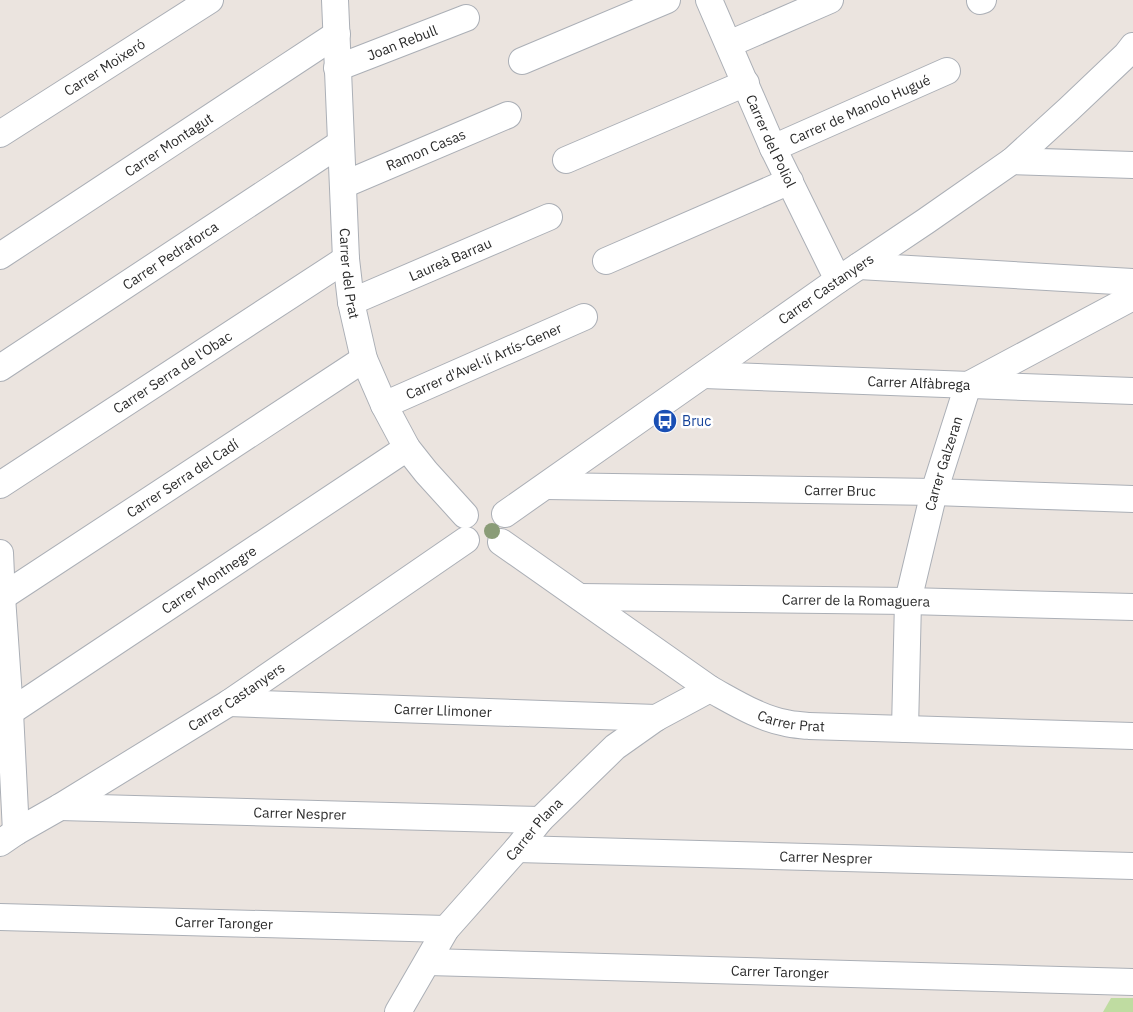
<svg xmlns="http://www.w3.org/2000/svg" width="1133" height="1012" font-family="'IBM Plex Sans',sans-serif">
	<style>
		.green { fill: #bfdca1 }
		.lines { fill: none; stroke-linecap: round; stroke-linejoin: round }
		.minor-casing { stroke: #abafb6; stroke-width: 28 }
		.minor { stroke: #fff; stroke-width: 26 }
		.tree { fill: #8a9c77 }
		.labels { text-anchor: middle; stroke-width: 5; stroke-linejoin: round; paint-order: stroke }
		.street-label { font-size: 14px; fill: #2b2b2b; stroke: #fff }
		.transit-label { font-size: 14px; fill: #164399; stroke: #fff; text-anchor: start }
	</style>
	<rect width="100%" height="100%" fill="#ebe4df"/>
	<polygon class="green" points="1111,998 1133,998 1133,1012 1103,1012"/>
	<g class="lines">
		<g class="minor-casing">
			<g id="minor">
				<path id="s1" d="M335,0L346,259L351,302L364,359L384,405L407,448L426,472L465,515"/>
				<path id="s2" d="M709,0L773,148L838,280"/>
				<polyline points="980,1 983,0"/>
				<polyline points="729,44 830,0"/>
				<polyline points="522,61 667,0"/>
				<path id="s3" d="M337,68L466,18"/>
				<path id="s4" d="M0,134L210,0"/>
				<path id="s5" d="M773,148L947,71"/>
				<polyline points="566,160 746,83"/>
				<polyline points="1012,161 1133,165"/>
				<path id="s6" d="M343,185L508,115"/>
				<path id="s7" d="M0,256L337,34"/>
				<polyline points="606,261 790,181"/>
				<polyline points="859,266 1133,282"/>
				<path id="s8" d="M351,302L549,217"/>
				<path id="s9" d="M0,368L341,143"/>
				<path id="s10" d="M704,375L1133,391"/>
				<path id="s11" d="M384,405L584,317"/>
				<path id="s12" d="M0,485L346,259"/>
				<path id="s13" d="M546,486L934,492L1133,499"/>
				<path id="s14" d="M505,514L838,280L926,221L1012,161L1069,109L1126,55L1133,46"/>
				<path id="s15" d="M501,542L710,689C734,702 759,718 786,723C793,725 802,725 809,726L1133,736"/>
				<polyline points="0,553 2,597 10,712 16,832"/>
				<path id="s16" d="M2,597L364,359"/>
				<path id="s17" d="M580,597L908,601L1133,607"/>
				<path id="s18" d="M229,703L656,718"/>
				<path id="s19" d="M10,712L407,448"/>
				<path id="s20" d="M905,729L908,601L934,492L968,385L1133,297"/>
				<path id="s21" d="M60,807L540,820"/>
				<path id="s22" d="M0,843L16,832L60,807L229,703L466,540"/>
				<path id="s23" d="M517,849L1133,866"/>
				<path id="s24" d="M0,917L446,929"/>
				<path id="s25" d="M428,962L1133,982"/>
				<path id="s26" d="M398,1012L446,929L517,849L540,820L615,747L656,718L710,689"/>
			</g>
		</g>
		<use href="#minor" class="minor"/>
	</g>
	<circle class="tree" cx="492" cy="531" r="8"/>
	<defs>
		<g id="bus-disc" transform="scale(1.25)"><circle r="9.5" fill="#1a4fb4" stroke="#fff"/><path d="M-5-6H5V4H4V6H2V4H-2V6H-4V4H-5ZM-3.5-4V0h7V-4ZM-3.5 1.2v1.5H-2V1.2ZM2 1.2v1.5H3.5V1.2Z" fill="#fff"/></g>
	</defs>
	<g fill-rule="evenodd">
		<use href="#bus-disc" x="665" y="421"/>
	</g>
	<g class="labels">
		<g class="street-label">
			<text dy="5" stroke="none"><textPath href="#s3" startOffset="70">Joan Rebull</textPath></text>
			<text dy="5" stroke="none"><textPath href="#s4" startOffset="124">Carrer Moixeró</textPath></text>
			<text dy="5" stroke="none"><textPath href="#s5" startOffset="95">Carrer de Manolo Hugué</textPath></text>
			<text dy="5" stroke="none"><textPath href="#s2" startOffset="154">Carrer del Poliol</textPath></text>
			<text dy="5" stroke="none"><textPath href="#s7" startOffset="202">Carrer Montagut</textPath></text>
			<text dy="5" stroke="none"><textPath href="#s6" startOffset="90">Ramon Casas</textPath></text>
			<text dy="5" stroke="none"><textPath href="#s9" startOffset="204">Carrer Pedraforca</textPath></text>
			<text dy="5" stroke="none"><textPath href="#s8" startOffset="108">Laureà Barrau</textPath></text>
			<text dy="5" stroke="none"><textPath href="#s1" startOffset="274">Carrer del Prat</textPath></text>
			<text dy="5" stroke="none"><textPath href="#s14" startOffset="392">Carrer Castanyers</textPath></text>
			<text dy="5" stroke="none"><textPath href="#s11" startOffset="109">Carrer d'Avel·lí Artís-Gener</textPath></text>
			<text dy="5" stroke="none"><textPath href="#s12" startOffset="206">Carrer Serra de l'Obac</textPath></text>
			<text dy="5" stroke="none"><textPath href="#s10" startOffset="215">Carrer Alfàbrega</textPath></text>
			<text dy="5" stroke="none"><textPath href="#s20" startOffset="270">Carrer Galzeran</textPath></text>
			<text dy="5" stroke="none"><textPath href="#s16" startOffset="216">Carrer Serra del Cadí</textPath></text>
			<text dy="5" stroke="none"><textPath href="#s13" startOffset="294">Carrer Bruc</textPath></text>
			<text dy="5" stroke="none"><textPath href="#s19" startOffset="239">Carrer Montnegre</textPath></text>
			<text dy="5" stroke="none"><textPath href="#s17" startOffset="276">Carrer de la Romaguera</textPath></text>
			<text dy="5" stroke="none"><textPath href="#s22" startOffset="278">Carrer Castanyers</textPath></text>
			<text dy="5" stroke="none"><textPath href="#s18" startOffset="214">Carrer Llimoner</textPath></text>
			<text dy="5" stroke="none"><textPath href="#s15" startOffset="344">Carrer Prat</textPath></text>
			<text dy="5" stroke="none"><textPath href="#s21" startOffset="240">Carrer Nesprer</textPath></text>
			<text dy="5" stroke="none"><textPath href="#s26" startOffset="229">Carrer Plana</textPath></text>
			<text dy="5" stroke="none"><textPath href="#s23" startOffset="309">Carrer Nesprer</textPath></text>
			<text dy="5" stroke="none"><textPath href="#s24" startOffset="224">Carrer Taronger</textPath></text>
			<text dy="5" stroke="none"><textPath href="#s25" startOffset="352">Carrer Taronger</textPath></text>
		</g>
		<g class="transit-label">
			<text x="682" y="426">Bruc</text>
		</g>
	</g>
</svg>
